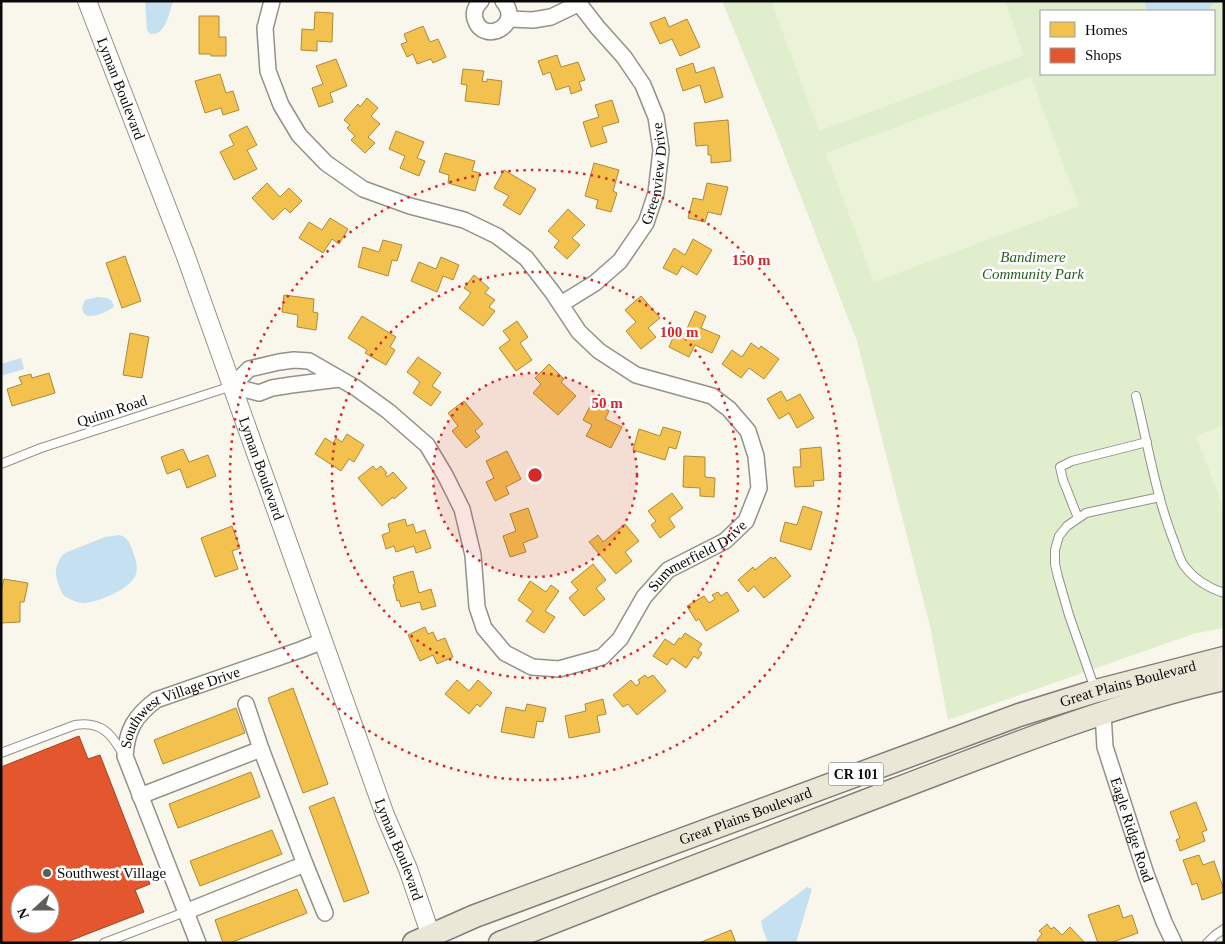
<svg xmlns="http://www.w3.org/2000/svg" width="1225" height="944" font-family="Georgia,serif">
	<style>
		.green { fill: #e0eecd; fill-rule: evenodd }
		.pitch { fill: #eaf2d7 }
		.water { fill: #c4e0f1 }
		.homes { fill: #f2c14e; stroke: #ac8a3a }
		.shops { fill: #e4572e; stroke: #a34023; fill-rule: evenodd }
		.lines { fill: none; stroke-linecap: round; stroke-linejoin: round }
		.service-casing { stroke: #92918c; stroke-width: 10 }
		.minor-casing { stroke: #92918c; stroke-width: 18 }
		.tertiary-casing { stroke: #92918c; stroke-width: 20 }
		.primary-casing { stroke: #7f7e79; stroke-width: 25 }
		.service { stroke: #fefefc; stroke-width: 8 }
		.minor { stroke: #fefefc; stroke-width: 15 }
		.tertiary { stroke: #fefefc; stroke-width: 18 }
		.primary { stroke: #ebe7d7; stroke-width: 22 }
		.ring { fill: none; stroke: #d62828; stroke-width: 2.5; stroke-dasharray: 2.5 5 }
		.poi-dot { fill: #5e5d59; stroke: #fff; stroke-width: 2 }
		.labels { text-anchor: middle; stroke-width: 5; stroke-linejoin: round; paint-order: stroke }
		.shield { fill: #fff; stroke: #545454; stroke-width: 1 }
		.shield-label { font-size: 14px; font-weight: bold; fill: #0a0a0a }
		.street-label { font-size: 15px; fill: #0a0a0a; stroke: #fff }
		.park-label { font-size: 15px; font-style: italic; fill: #285e1e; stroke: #fff }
		.poi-label { font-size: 15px; fill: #0a0a0a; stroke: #fff; text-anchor: start }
		.centre { fill: #d62828; stroke: #fff; stroke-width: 2.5 }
		.ring-label { font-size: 15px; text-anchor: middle; font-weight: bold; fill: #d62828; stroke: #fff; stroke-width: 5; stroke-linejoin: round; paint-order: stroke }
	</style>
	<rect width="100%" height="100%" fill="#f9f7ec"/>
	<path class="green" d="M722,1H1224V628L1193,634L948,720L930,626L857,341L773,125ZM1041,11H1214V74H1041Z"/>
	<g class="pitch">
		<polygon points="771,1 1005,1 1024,55 819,131"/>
		<polygon points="1031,77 1079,206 874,282 826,153"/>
		<polygon points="1224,425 1224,509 1196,436"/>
	</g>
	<g class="water">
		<path d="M145,1H173C169,13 166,36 150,34L147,30Z"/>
		<polygon points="1144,1 1214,1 1208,11 1147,11"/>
		<path d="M98,297L107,298L111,300L114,306C110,311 93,319 86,315C83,313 83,311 82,307L85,300Z"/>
		<polygon points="21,358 24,369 1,376 1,364"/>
		<path d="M119,535C129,537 131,546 134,555C136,560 138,568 136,574C131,589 99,602 84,603C79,603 71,600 66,597C61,594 59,586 57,580C54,569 57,561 65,553L105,537Z"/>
		<polygon points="807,887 812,889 796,943 768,943 763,930 761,921"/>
	</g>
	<g class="homes">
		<polygon points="315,12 333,13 332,42 317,41 317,51 301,50 302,29 314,30"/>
		<polygon points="199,16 219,16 219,37 226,37 226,56 211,56 211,54 199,54"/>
		<polygon points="665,17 669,27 687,19 700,47 680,56 672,39 660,44 650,23"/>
		<polygon points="423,26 430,42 438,39 446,57 433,63 431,59 417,64 413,54 407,57 401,44 407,42 404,34"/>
		<polygon points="557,55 561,67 578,62 585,80 579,82 582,90 571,94 569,86 556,90 550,72 543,75 538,61"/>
		<polygon points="336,59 347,86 330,93 333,102 319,107 312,88 323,84 316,66"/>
		<polygon points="693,63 696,73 714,67 723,97 705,103 700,85 683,91 676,69"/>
		<polygon points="463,69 484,71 482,81 487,82 487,79 502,81 499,105 465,101 467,85 461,84"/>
		<polygon points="220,74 226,93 233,91 239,110 223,115 221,108 205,113 195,81"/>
		<polygon points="367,98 378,108 371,116 380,124 368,137 375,143 365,153 351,140 355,136 347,128 350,125 344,120 358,104 360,107"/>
		<polygon points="612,100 619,122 602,127 607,142 591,147 583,122 599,117 595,105"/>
		<polygon points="728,120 731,161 711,163 711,155 708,155 708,145 696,146 694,123"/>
		<polygon points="247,126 257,145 247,150 257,169 234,180 220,152 234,145 229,135"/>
		<polygon points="396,131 424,142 417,158 425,161 419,176 400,168 405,156 389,149"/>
		<polygon points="445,153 475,161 472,171 480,173 475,191 448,183 449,175 439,172"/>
		<polygon points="594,163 619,170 613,191 617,193 611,212 596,208 598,200 585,196"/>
		<polygon points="504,170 536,189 520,215 503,205 509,196 494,188"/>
		<polygon points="267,183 280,197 289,188 302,201 290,213 285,208 273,220 252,198"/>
		<polygon points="707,183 728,187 721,215 708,212 705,222 688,218 693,198 703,200"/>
		<polygon points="568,209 585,225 572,238 580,245 567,259 554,247 559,241 548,231"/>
		<polygon points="330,218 348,229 339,244 332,239 323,253 299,238 309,222 322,230"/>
		<polygon points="693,239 712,250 697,275 682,266 677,275 663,268 674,248 685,255"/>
		<polygon points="383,240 402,245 397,261 392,260 388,276 358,267 363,247 379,252"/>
		<polygon points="125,256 141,301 122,308 106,263"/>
		<polygon points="441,257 459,265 453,280 443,276 437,292 411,281 419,262 436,269"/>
		<polygon points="474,275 489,288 485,293 495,300 489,307 495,311 483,326 459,308 471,293 464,288"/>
		<polygon points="284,295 314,299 313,312 318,313 316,330 297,327 298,315 282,312"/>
		<polygon points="641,296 660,318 648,328 656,337 641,349 626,331 636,322 625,310"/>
		<polygon points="695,311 706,316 701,328 720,336 712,353 695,345 689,357 669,347 676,331 684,335"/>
		<polygon points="362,316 396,337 390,347 395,350 386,365 365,353 367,350 348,338"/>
		<polygon points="517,321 528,337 520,343 532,360 516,371 499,348 510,340 503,331"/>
		<polygon points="130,333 149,337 142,378 123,375"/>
		<polygon points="751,343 759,349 761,346 779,359 764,379 749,368 741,378 722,364 732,350 742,357"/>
		<polygon points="418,357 441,373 432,386 441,392 431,406 413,393 420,382 407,372"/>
		<polygon points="549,364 564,379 561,382 576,396 558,415 533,393 541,384 535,378"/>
		<polygon points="49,373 55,393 12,406 7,389 22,384 19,377 31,374 32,378"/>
		<polygon points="781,391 787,401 800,394 814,418 797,428 789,413 779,419 767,399"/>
		<polygon points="464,401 483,424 475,431 480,437 466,448 452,431 458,426 448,413"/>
		<polygon points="592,402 609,411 605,419 622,427 611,448 586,436 592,425 583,420"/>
		<polygon points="663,427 681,432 676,449 669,447 665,460 633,450 639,429 660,436"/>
		<polygon points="347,434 364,445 354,462 349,459 341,471 315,454 325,438 333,443 336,438 342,442"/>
		<polygon points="821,447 824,480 813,481 814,486 795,487 793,467 801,467 800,449"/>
		<polygon points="183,449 189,462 208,455 216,476 187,488 180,469 167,474 161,457"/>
		<polygon points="507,451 521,479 506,487 509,494 495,501 486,482 494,478 486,461"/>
		<polygon points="684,456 705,457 705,477 715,478 714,497 700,496 700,488 683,487"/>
		<polygon points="373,466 376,470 381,466 387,473 385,474 387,477 393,472 407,488 394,499 393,497 382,506 358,478"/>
		<polygon points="672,493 683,508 669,518 675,527 660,538 651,525 656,521 648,511"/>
		<polygon points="803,506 822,512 811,550 780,541 785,522 797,525"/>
		<polygon points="528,508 538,537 523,543 526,552 510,557 503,536 516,531 510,514"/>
		<polygon points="405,519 407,526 413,524 416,533 425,530 431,548 416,553 414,546 396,552 394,546 386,549 382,535 390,532 388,524"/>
		<polygon points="625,524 639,541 625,552 632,561 616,574 589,542 598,535 603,542"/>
		<polygon points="232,526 240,548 232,551 238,569 215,577 201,538"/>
		<polygon points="771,557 773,559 775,557 791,576 764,598 754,586 748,592 738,580 753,567 755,570"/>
		<polygon points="593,564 606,580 596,588 605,599 584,616 569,598 578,590 571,582"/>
		<polygon points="413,571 419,593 431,589 436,606 422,610 420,602 401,607 399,600 397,601 393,585 395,584 393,577"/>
		<polygon points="4,579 28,583 24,602 20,602 20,622 1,623 1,591"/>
		<polygon points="530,581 546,592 551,585 559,591 545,611 555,617 544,633 526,621 533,611 518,600"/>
		<polygon points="718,592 721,596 727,592 739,611 706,631 699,619 696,621 687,606 704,596 709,603 715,599 712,595"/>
		<polygon points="425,627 428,634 433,632 437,641 445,638 453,657 437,664 433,655 420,661 408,635"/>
		<polygon points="685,633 702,644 698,650 702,653 698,659 694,656 686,668 672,658 667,665 653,656 665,639 674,645 679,638 681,639"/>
		<polygon points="645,675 648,678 653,675 666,691 637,715 628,704 623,707 613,695 631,680 636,686 640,683 638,680"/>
		<polygon points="457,680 469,691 478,680 492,693 480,707 477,704 469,714 445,694"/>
		<polygon points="293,688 328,784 303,793 268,698"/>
		<polygon points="603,699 606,714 597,716 600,732 569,738 565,716 586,711 585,704"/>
		<polygon points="527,704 546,708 543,722 537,721 534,738 501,732 506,707 525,711"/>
		<polygon points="236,708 245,733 163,764 154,740"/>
		<polygon points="251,772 260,797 178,828 169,804"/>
		<polygon points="334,797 369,893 344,902 309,807"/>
		<polygon points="1196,802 1207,830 1202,832 1205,841 1180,851 1176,840 1180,838 1170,812"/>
		<polygon points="272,830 282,854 200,886 190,861"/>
		<polygon points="1199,855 1203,865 1214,861 1224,890 1224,892 1202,900 1197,883 1192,885 1183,860"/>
		<polygon points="297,889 307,913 230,943 223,943 215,920"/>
		<polygon points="1119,905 1123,918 1132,915 1138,933 1110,943 1098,943 1088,915"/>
		<polygon points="1047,924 1051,929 1054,927 1062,935 1070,927 1085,943 1039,943 1037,940 1042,934 1039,931"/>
		<polygon points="731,930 736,943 699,943"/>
	</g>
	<path class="shops" d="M79,736L88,759L100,755L150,884L135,890L144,912L64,943H1V767ZM20,894H50V924H20Z"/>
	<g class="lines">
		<g class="service-casing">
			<g id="service">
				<path d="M1136,396C1148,445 1156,497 1175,544C1178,552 1180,562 1186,568C1196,581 1209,588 1224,593"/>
				<polyline points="1,464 41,448 232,386"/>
				<polyline points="1078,518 1063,480 1060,467 1072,461 1147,442"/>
				<polyline points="1095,689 1069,615 1058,577 1055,564 1055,550 1059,536 1067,526 1086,513 1160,497"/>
				<path d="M1,753L75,725C101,721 111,733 123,754"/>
				<polyline points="104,943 185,912"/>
				<polyline points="1207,943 1215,935 1224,929"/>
			</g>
		</g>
		<g class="minor-casing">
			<g id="minor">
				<path d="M481,1C476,6 473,12 475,19C483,46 524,25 503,1"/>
				<polyline points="509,19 533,20 551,17 578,4"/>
				<path id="s1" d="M561,304L595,283L620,261L646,223L656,193L661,150L656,117L643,85L624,57L598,28L577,1"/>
				<path id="s2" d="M232,386L249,369L279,362L294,360L309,361L356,388L388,411L427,445L445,475L462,509L473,555L477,607L484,628L505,653L532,667L559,669L602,657L620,639L644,597L668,570L725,541L746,521L759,488L756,456L748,431L729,409L712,396L636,375L599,351L579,332L553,293L526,258L497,236L464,220L410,206L363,189L326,163L299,135L281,105L268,71L265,28L272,1"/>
				<polyline points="232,386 259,393 272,388 291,385 339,379"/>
				<polyline points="246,704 261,749"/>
				<path id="s3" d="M1103,713L1105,747L1146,874L1164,922L1174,943"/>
				<polyline points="140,796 261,749 305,864 185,912"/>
				<polyline points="305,864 325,913"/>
				<path id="s4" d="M198,943L125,756C127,730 134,717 156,700L300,650L323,641"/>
			</g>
		</g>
		<g class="tertiary-casing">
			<g id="tertiary">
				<path id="s5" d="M87,1L185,254L385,815L408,869L431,936"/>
			</g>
		</g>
		<g class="primary-casing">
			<g id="primary">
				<path id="s6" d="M414,943L475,916L1019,715L1096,691L1224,658"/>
				<path d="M500,943C631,891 762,840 894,790C1002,749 1110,705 1224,679"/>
			</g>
		</g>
		<use href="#service" class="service"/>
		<use href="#minor" class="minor"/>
		<use href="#tertiary" class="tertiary"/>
		<use href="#primary" class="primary"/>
	</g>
	<circle cx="535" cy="475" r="102" fill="#d62828" fill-opacity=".12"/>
	<g class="ring">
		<circle cx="535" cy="475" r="102"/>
		<circle cx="535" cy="475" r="203"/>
		<circle cx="535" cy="475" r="305"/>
	</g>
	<circle class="poi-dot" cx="47" cy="873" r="5"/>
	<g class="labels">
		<rect class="shield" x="828.5" y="762.5" width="55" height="23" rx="4"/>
		<g class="shield-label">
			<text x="856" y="779">CR 101</text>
		</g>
		<g class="street-label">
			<text dy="5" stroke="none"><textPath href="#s5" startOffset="94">Lyman Boulevard</textPath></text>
			<text dy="5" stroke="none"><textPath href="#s1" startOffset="170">Greenview Drive</textPath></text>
			<text transform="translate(112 411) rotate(-18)" y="5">Quinn Road</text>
			<text dy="5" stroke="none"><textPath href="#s5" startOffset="499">Lyman Boulevard</textPath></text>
			<text dy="5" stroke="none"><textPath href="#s2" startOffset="702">Summerfield Drive</textPath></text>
			<text dy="5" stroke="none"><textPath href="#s6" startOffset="760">Great Plains Boulevard</textPath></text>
			<text dy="5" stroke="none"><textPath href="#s4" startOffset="282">Southwest Village Drive</textPath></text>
			<text dy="5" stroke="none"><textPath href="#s6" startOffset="355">Great Plains Boulevard</textPath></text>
			<text dy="5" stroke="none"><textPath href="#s3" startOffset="121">Eagle Ridge Road</textPath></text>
			<text dy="5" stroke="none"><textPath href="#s5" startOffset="904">Lyman Boulevard</textPath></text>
		</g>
		<g class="park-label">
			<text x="1033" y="262">Bandimere<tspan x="1033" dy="17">Community Park</tspan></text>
		</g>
		<g class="poi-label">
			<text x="57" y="878">Southwest Village</text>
		</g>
	</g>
	<circle cx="535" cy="475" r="8" class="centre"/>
	<g class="ring-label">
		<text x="751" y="265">150 m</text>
		<text x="679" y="337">100 m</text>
		<text x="607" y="408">50 m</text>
	</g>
	<rect width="1225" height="944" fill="none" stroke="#0a0a0a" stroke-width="5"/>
	<rect x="1040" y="10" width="175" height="65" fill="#ffffff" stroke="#9d9d9d"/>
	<rect x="1050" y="22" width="25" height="15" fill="#f2c14e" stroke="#9d9d9d"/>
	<text x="1085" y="35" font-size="15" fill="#0a0a0a">Homes</text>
	<rect x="1050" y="48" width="25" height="15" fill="#e4572e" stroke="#9d9d9d"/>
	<text x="1085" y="60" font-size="15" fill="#0a0a0a">Shops</text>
	<g transform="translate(35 909) rotate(249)"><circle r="24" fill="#ffffff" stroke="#9d9d9d"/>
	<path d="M0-4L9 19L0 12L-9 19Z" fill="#5e5d59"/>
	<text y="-8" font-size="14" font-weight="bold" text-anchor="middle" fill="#0a0a0a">N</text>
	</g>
</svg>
